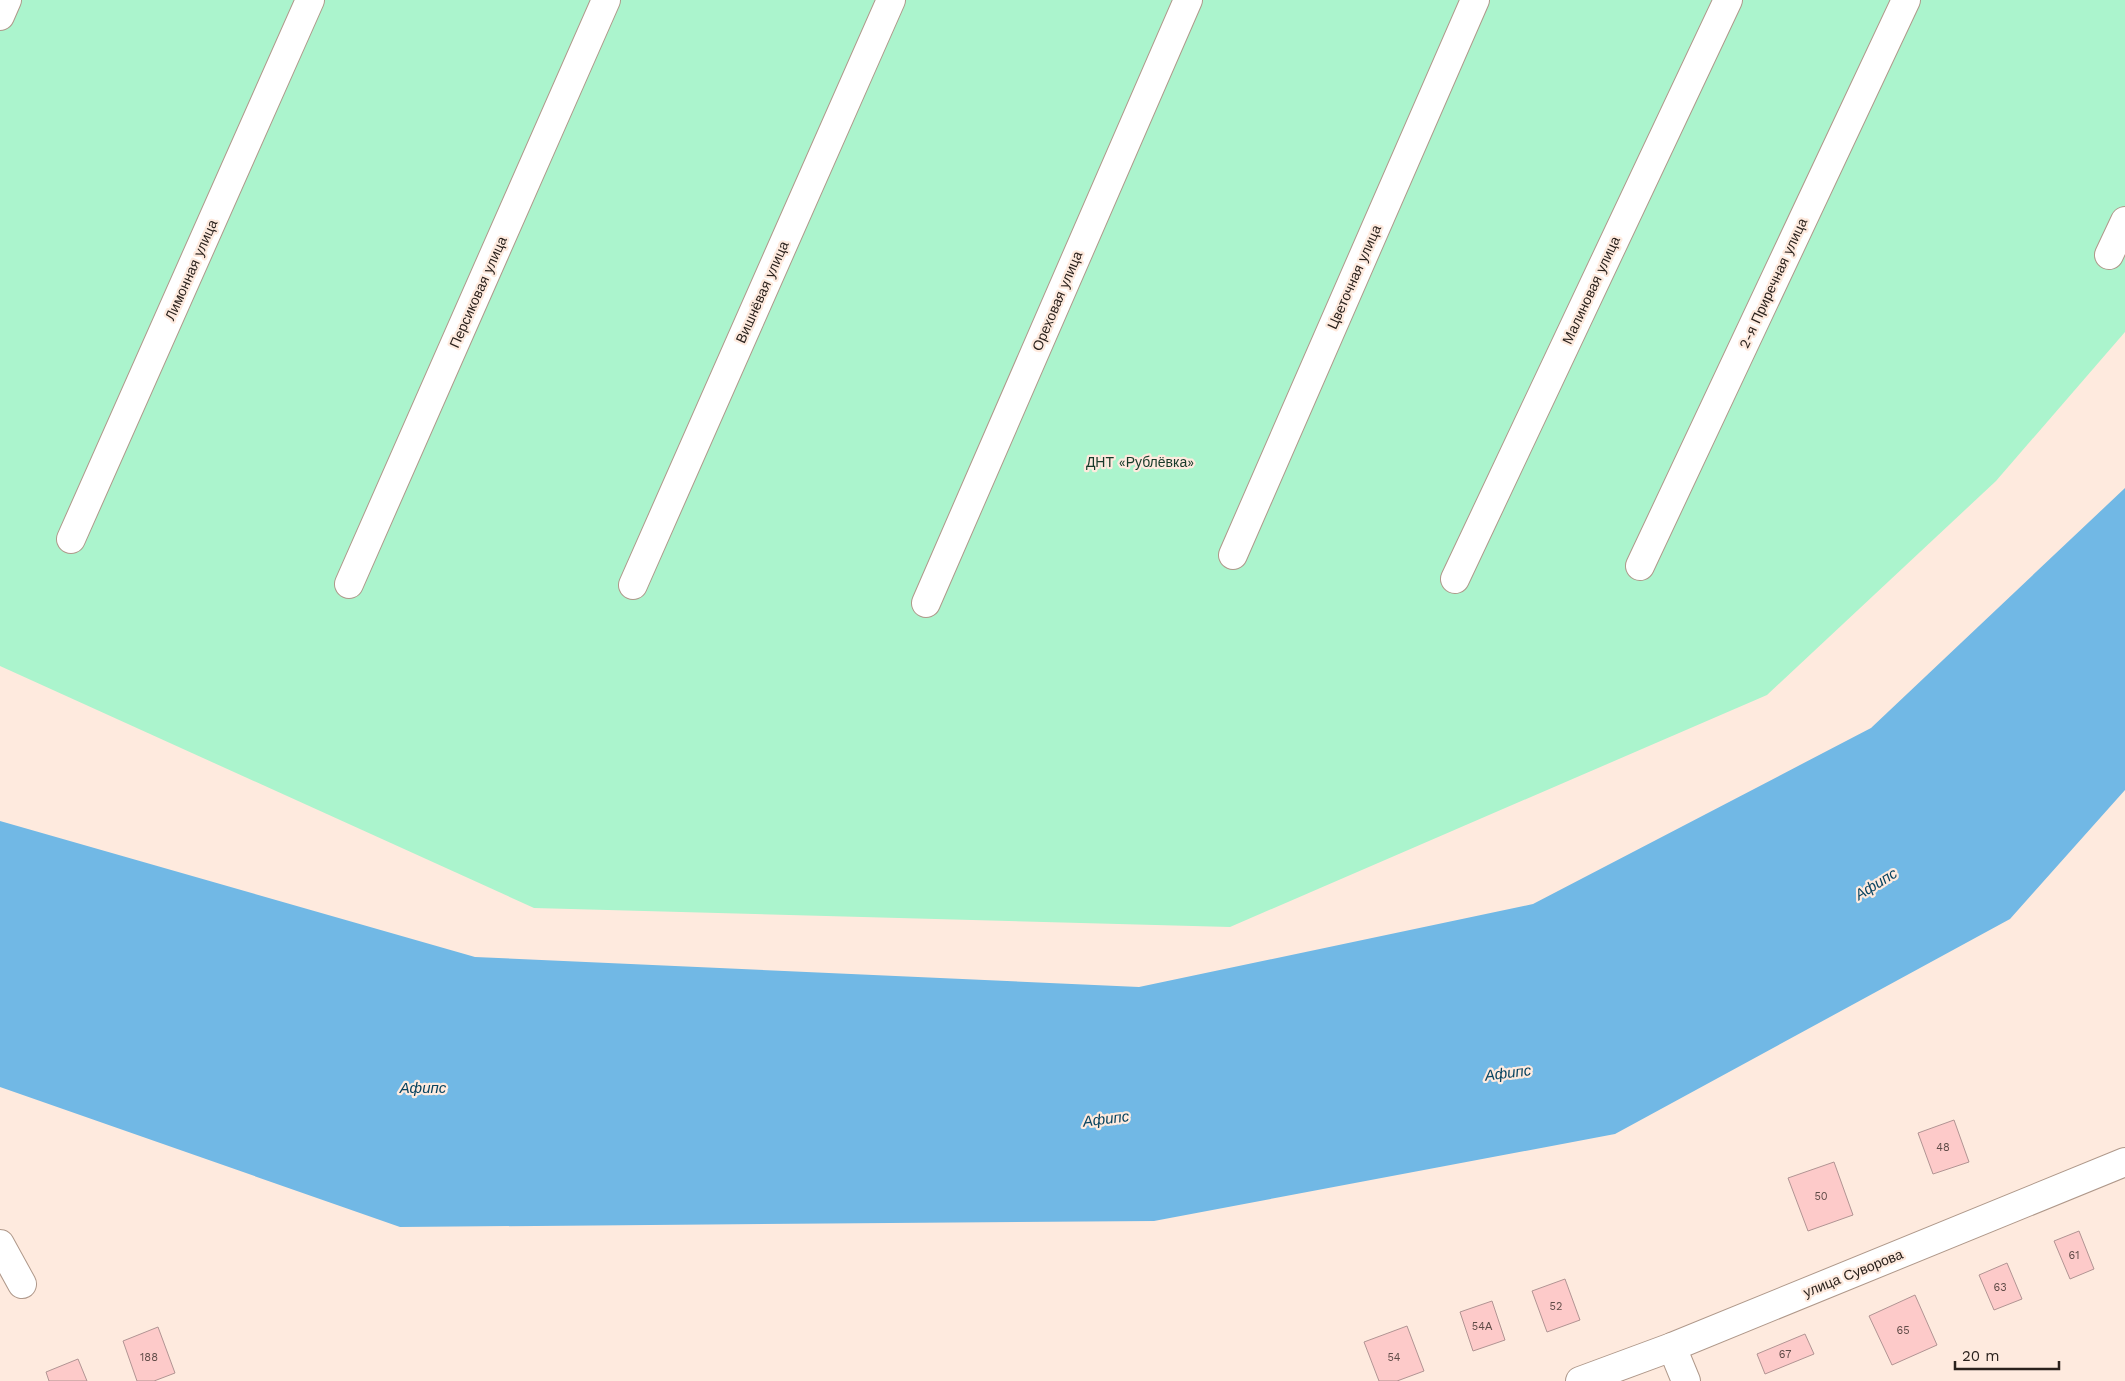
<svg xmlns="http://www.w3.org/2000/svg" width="2125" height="1381" font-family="'Work Sans',sans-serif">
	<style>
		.green { fill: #abf4cd }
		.water { fill: #71b8e5 }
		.building { fill: #fdcac9; stroke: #b19493 }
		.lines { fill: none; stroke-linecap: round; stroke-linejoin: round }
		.minor-casing { stroke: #af988a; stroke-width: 30 }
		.minor { stroke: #fff; stroke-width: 28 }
		.labels { text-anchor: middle; stroke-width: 4.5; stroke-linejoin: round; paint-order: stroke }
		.number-label { font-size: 11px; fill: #5f4b47 }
		.street-label { font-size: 14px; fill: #2a211c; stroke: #feeade }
		.park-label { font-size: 14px; fill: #173a29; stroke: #feeade }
		.water-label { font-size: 15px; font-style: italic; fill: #074360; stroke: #feeade }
	</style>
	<rect width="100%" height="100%" fill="#feeade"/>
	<polygon class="green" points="0,0 2125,0 2125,332 1996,481 1767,695 1230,927 534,908 0,666"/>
	<polygon class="water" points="2125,488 2125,790 2010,919 1615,1134 1154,1221 400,1227 0,1087 0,821 475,957 1139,987 1533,904 1871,728"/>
	<g class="building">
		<polygon points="1954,1120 1969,1162 1933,1174 1918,1133"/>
		<polygon points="1834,1162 1853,1215 1808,1231 1788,1178"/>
		<polygon points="2079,1231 2094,1269 2070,1279 2054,1241"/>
		<polygon points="2007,1263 2022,1299 1994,1310 1979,1275"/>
		<polygon points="1565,1279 1580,1320 1547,1332 1532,1291"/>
		<polygon points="1915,1295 1937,1345 1892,1365 1869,1316"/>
		<polygon points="1492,1301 1505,1340 1473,1351 1460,1312"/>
		<polygon points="1407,1326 1424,1371 1397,1381 1379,1381 1364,1342"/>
		<polygon points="158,1327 175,1373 154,1381 137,1381 123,1341"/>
		<polygon points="1805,1334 1814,1354 1765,1374 1757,1354"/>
		<polygon points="78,1359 87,1381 49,1381 46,1372"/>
	</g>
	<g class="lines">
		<g class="minor-casing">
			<g id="minor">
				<polyline points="0,16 7,0"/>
				<polyline points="2109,255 2125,221"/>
				<polyline points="71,539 310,0"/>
				<polyline points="1233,555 1475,0"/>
				<polyline points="1640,566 1906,0"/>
				<polyline points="1455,579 1728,0"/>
				<polyline points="349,584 606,0"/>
				<polyline points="633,585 891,0"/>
				<polyline points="926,603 1188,0"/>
				<polyline points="0,1244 22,1284"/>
				<polyline points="1672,1347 1686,1381"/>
				<polyline points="1580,1381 1672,1347 2125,1162"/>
			</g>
		</g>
		<use href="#minor" class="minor"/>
	</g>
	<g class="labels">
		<g class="number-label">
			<text x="1943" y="1151">48</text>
			<text x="1821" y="1200">50</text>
			<text x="2074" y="1259">61</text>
			<text x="2000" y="1291">63</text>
			<text x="1556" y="1310">52</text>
			<text x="1482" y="1330">54А</text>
			<text x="1903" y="1334">65</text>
			<text x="1785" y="1358">67</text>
			<text x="149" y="1361">188</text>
			<text x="1394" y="1361">54</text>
		</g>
		<g class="street-label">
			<text transform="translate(191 270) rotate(-66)" y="5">Лимонная улица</text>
			<text transform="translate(1354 277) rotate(-66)" y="5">Цветочная улица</text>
			<text transform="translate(1773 283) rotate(-65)" y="5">2-я Приречная улица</text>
			<text transform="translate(1591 290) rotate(-65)" y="5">Малиновая улица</text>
			<text transform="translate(478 292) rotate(-66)" y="5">Персиковая улица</text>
			<text transform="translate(762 292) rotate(-66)" y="5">Вишнёвая улица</text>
			<text transform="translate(1057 301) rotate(-67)" y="5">Ореховая улица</text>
			<text transform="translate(1853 1273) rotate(-22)" y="5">улица Суворова</text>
		</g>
		<g class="park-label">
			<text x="1140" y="467">ДНТ «Рублёвка»</text>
		</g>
		<g class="water-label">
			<text transform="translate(1876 884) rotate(-32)" y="5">Афипс</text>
			<text transform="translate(1508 1073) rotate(-7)" y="5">Афипс</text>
			<text x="423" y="1093">Афипс</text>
			<text transform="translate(1106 1119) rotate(-7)" y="5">Афипс</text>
		</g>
	</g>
	<path d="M1955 1361v8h104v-8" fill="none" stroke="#2a211c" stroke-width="2.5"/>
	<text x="1962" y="1361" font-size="15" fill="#2a211c" stroke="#feeade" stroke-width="4" paint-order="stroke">20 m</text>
</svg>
